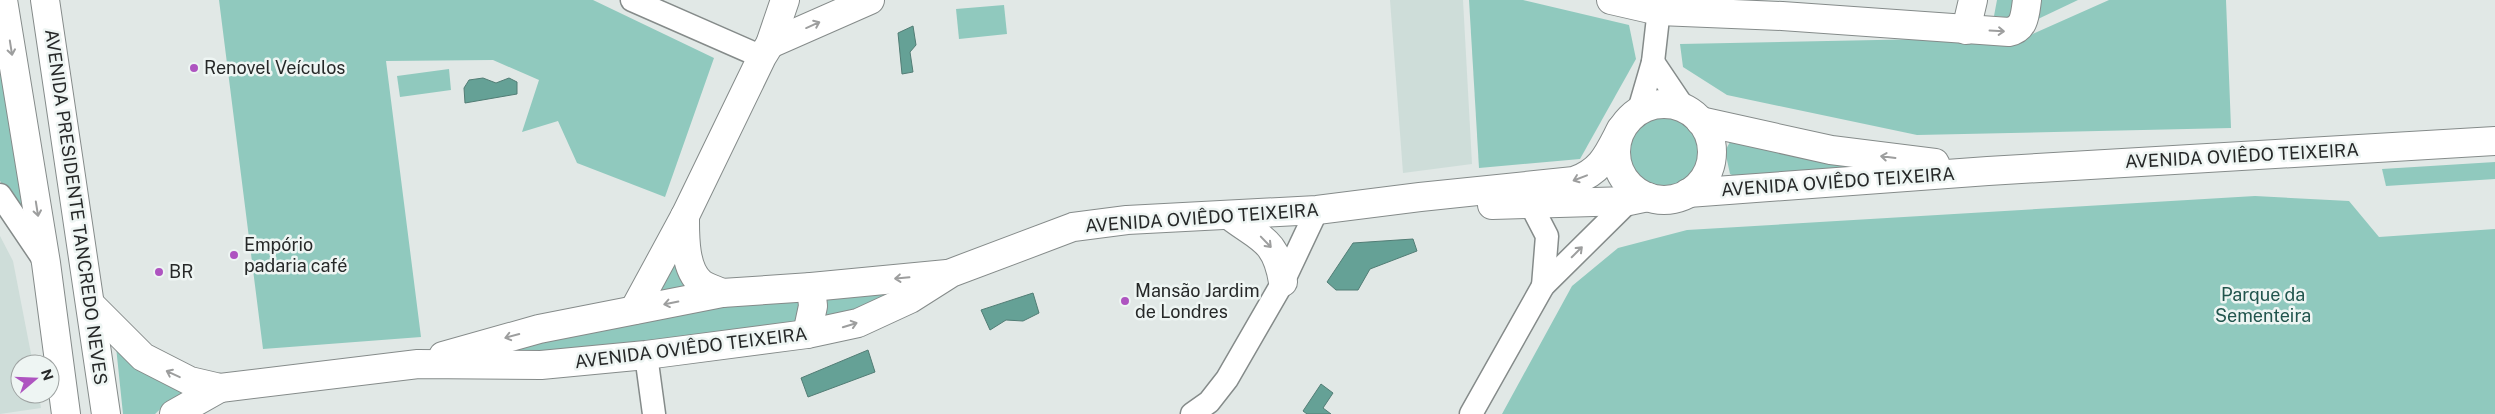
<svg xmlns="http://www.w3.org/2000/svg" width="2495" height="414" font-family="'Public Sans',sans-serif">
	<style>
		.built { fill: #ceddd9 }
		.green { fill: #90c9be }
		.water { fill: #65a196; stroke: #527d75 }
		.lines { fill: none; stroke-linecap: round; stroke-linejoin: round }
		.minor-casing { stroke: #858b8a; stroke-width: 25 }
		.tertiary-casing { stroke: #858b8a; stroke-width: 30 }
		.primary-casing { stroke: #858b8a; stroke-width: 30 }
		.minor { stroke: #fff; stroke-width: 22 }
		.tertiary { stroke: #fff; stroke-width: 28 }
		.primary { stroke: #fff; stroke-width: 28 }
		.oneway { stroke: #9d9e9e }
		.poi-dot { fill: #ae54c0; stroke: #eef5f3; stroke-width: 2 }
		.labels { text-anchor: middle; stroke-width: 5; stroke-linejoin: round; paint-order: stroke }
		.poi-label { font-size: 18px; fill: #262828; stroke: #eef5f3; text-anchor: start }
		.street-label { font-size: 18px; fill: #262828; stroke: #eef5f3 }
		.park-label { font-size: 18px; fill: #21554d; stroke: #eef5f3 }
	</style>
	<rect width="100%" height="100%" fill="#e1e8e6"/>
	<g class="built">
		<polygon points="1390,0 1463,0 1472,164 1403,173"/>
		<polygon points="0,236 13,261 33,364 20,364 20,394 39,394 41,408 0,414"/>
	</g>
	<g class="green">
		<polygon points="219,0 593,0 714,58 665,197 577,163 558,121 522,132 539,80 493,60 386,61 421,337 263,349"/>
		<polygon points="1469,0 1523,0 1629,25 1636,59 1580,159 1479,168"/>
		<polygon points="1997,0 2017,0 2014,18 1994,16"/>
		<polygon points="2041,0 2078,0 2038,19"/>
		<polygon points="2109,0 2226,0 2231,128 1917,135 1727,95 1683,67 1680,44 2026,37"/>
		<polygon points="1004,5 1007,34 959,39 956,9"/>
		<polygon points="0,33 26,219 0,181"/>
		<polygon points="449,69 451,90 400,97 397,76"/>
		<circle cx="1667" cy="148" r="39"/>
		<polygon points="1741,136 1904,171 1742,180 1730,174 1725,151 1730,142"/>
		<polygon points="2495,162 2495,179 2386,186 2382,169"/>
		<polygon points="2255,196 2349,201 2379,237 2495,229 2495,414 1502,414 1572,286 1618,248 1687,230"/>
		<polygon points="685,216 700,283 951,273 858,323 418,364 634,310"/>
		<polygon points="115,337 194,389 171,399 155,414 123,414"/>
	</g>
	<g class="water">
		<polygon points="913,26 916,45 910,52 913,72 902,74 898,33"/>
		<polygon points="483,78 496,83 509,78 517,82 517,94 465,103 464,88 469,80"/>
		<polygon points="1413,239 1417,251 1370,269 1358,290 1336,290 1327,282 1353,243"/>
		<polygon points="1033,293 1039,313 1023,321 1006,320 990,330 981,310"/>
		<polygon points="868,350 875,372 808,397 801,378"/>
		<polygon points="1321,384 1333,393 1323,408 1331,414 1307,414 1303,411"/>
	</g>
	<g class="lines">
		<g class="minor-casing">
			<g id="minor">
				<polyline points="632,0 762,57"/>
				<polyline points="1653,62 1684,108"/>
				<polyline points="1639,110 1653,62 1660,0"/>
				<polyline points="0,195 44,260"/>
				<polyline points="1531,205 1547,236 1543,286"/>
				<polyline points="646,355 654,414"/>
				<polyline points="1192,414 1209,402 1227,379 1283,282 1317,210"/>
				<polyline points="1471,414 1543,286 1629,201"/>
			</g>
		</g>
		<g class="tertiary-casing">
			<g id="tertiary">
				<path d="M1611,0L1659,11L1782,16L2009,32C2025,29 2025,14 2027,0"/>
				<polyline points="1966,30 1973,0"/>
				<polyline points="770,44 870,0"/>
				<circle cx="1664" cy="152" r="48"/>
				<polyline points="1700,121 1831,150 1935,163"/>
				<polyline points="1688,193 1988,171 2495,141"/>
				<polyline points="1492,205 1629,201 1648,197"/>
				<path d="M685,216C685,235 684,269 701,283C706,287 716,290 722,293"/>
				<path d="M1230,216C1260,239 1276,239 1283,282"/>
				<path d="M91,305L143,357L190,381L220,388L418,364L541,365L646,355L807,334L858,323L910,299L951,273L1073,227L1127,220L1317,210L1420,197L1574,181C1602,171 1608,154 1621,129"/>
				<polyline points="634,310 685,216 762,57 770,44 785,0"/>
				<polyline points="807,334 813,306 811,287"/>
				<polyline points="443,356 539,329 722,293 811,287 947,274"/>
				<polyline points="174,414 220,388"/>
			</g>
		</g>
		<g class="primary-casing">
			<g id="primary">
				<polyline points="3,0 46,263 66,414"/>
				<polyline points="45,0 106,414"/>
			</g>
		</g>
		<use href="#minor" class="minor"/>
		<use href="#tertiary" class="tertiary"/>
		<use href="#primary" class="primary"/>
	</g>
	<defs><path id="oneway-shaft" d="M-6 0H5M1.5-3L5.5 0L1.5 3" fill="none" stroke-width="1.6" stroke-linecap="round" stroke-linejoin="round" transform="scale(1.25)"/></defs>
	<g class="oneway">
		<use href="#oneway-shaft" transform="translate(813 25) rotate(-24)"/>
		<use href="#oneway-shaft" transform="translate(1997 31) rotate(3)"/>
		<use href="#oneway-shaft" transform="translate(11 48) rotate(81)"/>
		<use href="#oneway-shaft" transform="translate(1888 157) rotate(-173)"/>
		<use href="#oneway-shaft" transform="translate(1580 178) rotate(159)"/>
		<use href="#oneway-shaft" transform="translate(37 209) rotate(81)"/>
		<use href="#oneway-shaft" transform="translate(1266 242) rotate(46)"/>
		<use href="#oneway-shaft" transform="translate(1577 252) rotate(-45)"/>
		<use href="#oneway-shaft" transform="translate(902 278) rotate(175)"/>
		<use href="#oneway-shaft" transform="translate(671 303) rotate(169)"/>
		<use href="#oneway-shaft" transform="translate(850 325) rotate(-17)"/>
		<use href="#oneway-shaft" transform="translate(512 336) rotate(165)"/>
		<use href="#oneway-shaft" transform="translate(173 374) rotate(-155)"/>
	</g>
	<g class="poi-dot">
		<circle cx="194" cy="68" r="5"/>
		<circle cx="234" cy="255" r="5"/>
		<circle cx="159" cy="272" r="5"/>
		<circle cx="1125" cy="301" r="5"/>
	</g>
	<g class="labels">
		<g class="poi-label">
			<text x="204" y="74">Renovel Veículos</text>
			<text x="244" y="251">Empório<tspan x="244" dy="21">padaria café</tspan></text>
			<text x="169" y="278">BR</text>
			<text x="1135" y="297">Mansão Jardim<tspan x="1135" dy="21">de Londres</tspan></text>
		</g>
		<g class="street-label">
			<text transform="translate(2242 156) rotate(-3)" y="6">AVENIDA OVIÊDO TEIXEIRA</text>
			<text transform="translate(1838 182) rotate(-4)" y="6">AVENIDA OVIÊDO TEIXEIRA</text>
			<text transform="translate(76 207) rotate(82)" y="6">AVENIDA PRESIDENTE TANCREDO NEVES</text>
			<text transform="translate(1202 218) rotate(-4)" y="6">AVENIDA OVIÊDO TEIXEIRA</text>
			<text transform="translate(691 348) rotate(-7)" y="6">AVENIDA OVIÊDO TEIXEIRA</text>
		</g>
		<g class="park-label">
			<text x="2263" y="301">Parque da<tspan x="2263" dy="21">Sementeira</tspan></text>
		</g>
	</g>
	<g transform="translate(35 379) rotate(71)"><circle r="24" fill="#eef5f3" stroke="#9ea3a2"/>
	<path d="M0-4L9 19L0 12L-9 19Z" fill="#ae54c0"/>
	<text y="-8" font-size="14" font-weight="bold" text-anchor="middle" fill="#262828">N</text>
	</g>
</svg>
